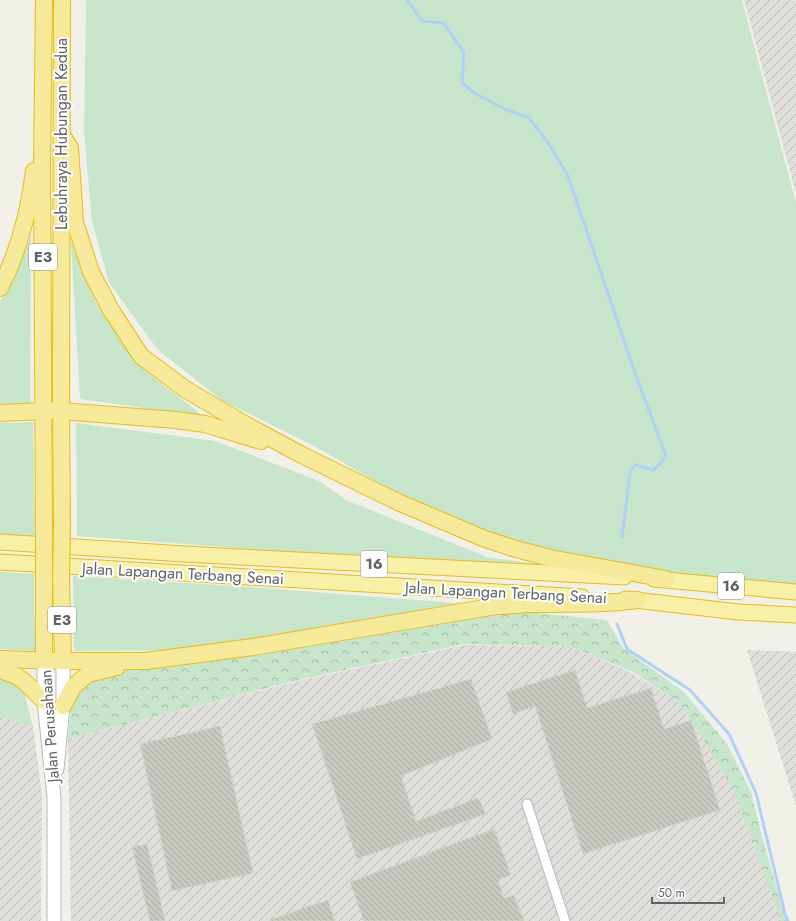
<svg xmlns="http://www.w3.org/2000/svg" width="796" height="921" font-family="Jost,sans-serif">
	<style>
		.industrial { fill: url(#industrial-furrows) }
		.grass { fill: #c7e5ca }
		.forest { fill: url(#forest-crowns) }
		.lines { fill: none; stroke-linecap: round; stroke-linejoin: round }
		.stream { stroke: #afd0f9; stroke-width: 3 }
		.building { fill: url(#building-back-hatch); stroke: #d5d2c7 }
		.minor-casing { stroke: #b5b7bb; stroke-width: 11 }
		.secondary-casing { stroke: #b6b9be; stroke-width: 15 }
		.trunk-casing { stroke: #e8be10; stroke-width: 17 }
		.motorway-casing { stroke: #e8be10; stroke-width: 18 }
		.minor { stroke: #fff; stroke-width: 9 }
		.secondary { stroke: #fff; stroke-width: 13 }
		.trunk { stroke: #f8f0a6; stroke-width: 15 }
		.motorway { stroke: #f6e999; stroke-width: 16 }
		.motorway-bridge-casing { stroke: #e8be10; stroke-width: 18; stroke-linecap: butt }
		.motorway-bridge { stroke: #f6e999; stroke-width: 16 }
		.labels { text-anchor: middle; stroke-width: 4; stroke-linejoin: round; paint-order: stroke }
		.shield { fill: #fff; stroke: #8f9195; stroke-width: 1 }
		.shield-label { font-size: 15px; font-weight: bold; fill: #5f6267 }
		.street-label { font-size: 16px; fill: #5f6267; stroke: #fff }
	</style>
	<defs>
		<pattern id="industrial-furrows" width="10" height="10" patternUnits="userSpaceOnUse"><rect width="10" height="10" fill="#dfdeda"/><path d="M-1 1l2-2M0 10L10 0M9 11l2-2" fill="none" stroke="#b8b7b5"/></pattern>
		<pattern id="forest-crowns" width="20" height="18" patternUnits="userSpaceOnUse"><rect width="20" height="18" fill="#c7e5ca"/><path d="M2 6a3 3 0 1 1 6 0M12 15a3 3 0 1 1 6 0" fill="none" stroke="#a5bda8"/></pattern>
		<pattern id="building-back-hatch" width="6" height="6" patternUnits="userSpaceOnUse"><rect width="6" height="6" fill="#c9c9c2"/><path d="M-1 5l2 2M0 0l6 6M5-1l2 2" fill="none" stroke="#a6a7a1"/></pattern>
	</defs>
	<rect width="100%" height="100%" fill="#f0efe8"/>
	<g class="industrial">
		<polygon points="744,0 796,0 796,194"/>
		<polygon points="464,645 569,646 630,672 680,703 734,791 780,921 71,921 68,739 303,680"/>
		<polygon points="747,650 796,652 796,806"/>
		<polygon points="0,716 33,727 42,794 41,921 0,921"/>
	</g>
	<g class="grass">
		<polygon points="86,0 742,0 796,203 796,584 646,572 558,558 433,514 314,446 223,401 158,350 109,283 92,221 84,131"/>
		<polygon points="31,236 30,404 0,407 0,302"/>
		<polygon points="71,240 96,303 144,370 207,419 137,407 80,399"/>
		<polygon points="33,422 35,539 0,536 0,423"/>
		<polygon points="76,423 215,441 319,481 346,500 487,557 529,563 536,563 540,564 541,568 535,570 77,536"/>
		<polygon points="0,572 34,574 35,651 0,649"/>
		<polygon points="73,576 251,587 480,605 190,650 74,651"/>
		<polygon points="0,678 9,681 24,692 33,727 0,716"/>
	</g>
	<polygon class="forest" points="491,613 536,613 607,620 623,648 684,692 727,744 751,792 763,840 786,921 780,921 734,791 680,703 631,671 569,646 464,644 303,679 68,739 72,697 86,682 101,675"/>
	<g class="lines">
		<g class="stream">
			<polyline points="407,0 422,21 443,23 464,52 462,83 476,94 507,110 529,118 549,144 568,176 635,373 666,456 654,470 636,465 630,472 622,537"/>
			<polyline points="617,624 627,649 690,690 729,734 756,793 785,914 788,921"/>
		</g>
	</g>
	<g class="building">
		<polygon points="575,670 587,708 651,688 664,729 691,720 720,810 583,854 535,706 513,714 506,692"/>
		<polygon points="471,679 492,739 401,776 416,821 478,798 486,814 357,859 312,724"/>
		<polygon points="220,726 253,873 172,891 140,744"/>
		<polygon points="494,829 511,875 498,880 504,898 514,895 524,921 364,921 350,882"/>
		<polygon points="147,844 159,894 165,921 150,921 132,847"/>
		<polygon points="328,900 335,921 270,921 269,920"/>
	</g>
	<g class="lines">
		<g class="minor-casing">
			<polyline id="minor" points="527,804 565,921"/>
		</g>
		<g class="secondary-casing">
			<g id="secondary">
				<polyline points="44,660 44,701 54,798 54,921"/>
				<polyline points="57,769 63,706 63,661"/>
			</g>
		</g>
		<g class="trunk-casing">
			<g id="trunk">
				<polyline points="0,542 184,554 624,577"/>
				<polyline points="0,562 582,597"/>
				<polyline points="654,579 796,592"/>
				<polyline points="626,599 738,612 796,615"/>
			</g>
		</g>
		<g class="motorway-casing">
			<g id="motorway">
				<polyline points="44,0 42,166 44,528"/>
				<polyline points="61,133 70,148 75,222 91,272 111,310 141,356 185,389 246,425 302,455 400,503 485,539 516,549 550,558 666,579"/>
				<path d="M0,288C19,251 29,212 34,171"/>
				<polyline points="0,413 44,411 61,411 176,420 205,424 261,441"/>
				<polyline points="62,527 61,411 62,0"/>
				<polyline points="44,578 44,660"/>
				<polyline points="61,578 63,661"/>
				<path d="M0,659L63,661H146L253,647L496,606C509,606 523,604 536,604C570,603 604,605 638,600"/>
				<polyline points="0,670 17,676 27,684 44,701"/>
				<polyline points="63,706 73,687 88,674 117,667"/>
			</g>
		</g>
		<use href="#minor" class="minor"/>
		<use href="#secondary" class="secondary"/>
		<use href="#trunk" class="trunk"/>
		<use href="#motorway" class="motorway"/>
		<g class="motorway-bridge-casing">
			<g id="motorway-bridge">
				<polyline points="44,578 44,528"/>
				<polyline points="61,578 62,527"/>
			</g>
		</g>
		<use href="#motorway-bridge" class="motorway-bridge"/>
	</g>
	<g class="labels">
		<g class="shield">
			<rect x="29" y="244" width="28" height="26" rx="3"/>
			<rect x="361" y="551" width="26" height="26" rx="3"/>
			<rect x="718" y="573" width="26" height="26" rx="3"/>
			<rect x="48" y="607" width="28" height="26" rx="3"/>
		</g>
		<g class="shield-label">
			<text x="43" y="262">E3</text>
			<text x="374" y="569">16</text>
			<text x="731" y="591">16</text>
			<text x="62" y="625">E3</text>
		</g>
		<g class="street-label">
			<text transform="translate(61 134) rotate(-90)" y="6">Lebuhraya Hubungan Kedua</text>
			<text transform="translate(183 573) rotate(3)" y="6">Jalan Lapangan Terbang Senai</text>
			<text transform="translate(506 592) rotate(3)" y="6">Jalan Lapangan Terbang Senai</text>
			<text transform="translate(49 726) rotate(-94)" y="6">Jalan Perusahaan</text>
		</g>
	</g>
	<path d="M652 897v6h72v-6" fill="none" stroke="#5f6267" stroke-width="2"/>
	<text x="658" y="897" font-size="12" fill="#5f6267" stroke="#ffffff" stroke-width="3" paint-order="stroke">50 m</text>
</svg>
